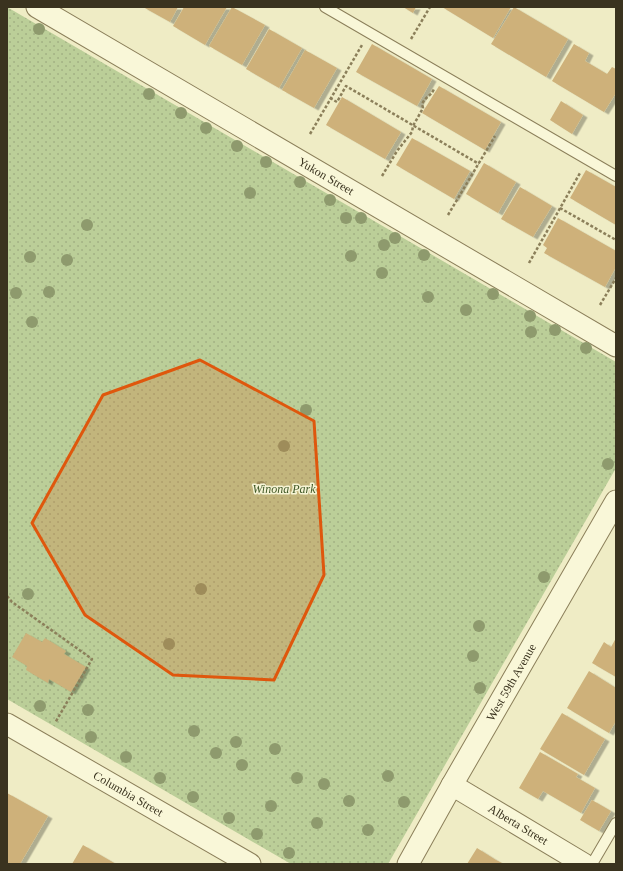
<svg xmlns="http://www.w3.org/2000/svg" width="623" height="871" font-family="'Times New Roman',serif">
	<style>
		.park { fill: url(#park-dots) }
		.building { fill: #ceb17a; filter: url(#shadow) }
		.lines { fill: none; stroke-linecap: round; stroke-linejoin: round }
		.lane-casing { stroke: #8b7f5a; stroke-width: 12 }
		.street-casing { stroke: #8b7f5a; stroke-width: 23 }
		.path { stroke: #8b7f5a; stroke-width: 2.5; stroke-dasharray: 3 2; stroke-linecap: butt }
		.lane { stroke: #f9f7d8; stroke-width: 10 }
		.street { stroke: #f9f7d8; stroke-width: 21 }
		.tree { fill: #8e9a6d }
		.marked { fill: #df570d; fill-opacity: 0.2; stroke: #df570d; stroke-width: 3; stroke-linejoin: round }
		.labels { text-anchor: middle; stroke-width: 3; stroke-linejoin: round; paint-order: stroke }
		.street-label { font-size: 12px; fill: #3a331f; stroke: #f6f4d5 }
		.park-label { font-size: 12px; font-style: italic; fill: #3f5725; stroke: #f6f4d5 }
	</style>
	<defs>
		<pattern id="park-dots" width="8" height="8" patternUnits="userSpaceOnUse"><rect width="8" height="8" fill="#bbce98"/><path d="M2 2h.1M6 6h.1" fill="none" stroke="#a2b183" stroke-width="1.8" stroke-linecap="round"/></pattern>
		<filter id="shadow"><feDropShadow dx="4.5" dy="2.5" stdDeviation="0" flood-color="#0004"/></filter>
	</defs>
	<rect width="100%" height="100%" fill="#efecc5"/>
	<polygon class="park" points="7,7 616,362 616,468 388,864 291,864 7,699"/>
	<g class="building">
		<polygon points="143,7 178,7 170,22"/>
		<polygon points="184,7 227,7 205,45 173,26"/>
		<polygon points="232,7 265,25 242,65 209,46"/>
		<polygon points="403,7 416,7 413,13"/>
		<polygon points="442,7 511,7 493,38"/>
		<polygon points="514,7 568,39 546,77 491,44"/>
		<polygon points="269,29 302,48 279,88 246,69"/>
		<polygon points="372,44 432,79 417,106 356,72"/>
		<polygon points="574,44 589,53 585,61 607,74 612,67 616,69 616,93 604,112 552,81"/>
		<polygon points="305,50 337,68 314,108 282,90"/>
		<polygon points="439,86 501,122 485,150 422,113"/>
		<polygon points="342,97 401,132 385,159 326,125"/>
		<polygon points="561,101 583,115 572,134 550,120"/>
		<polygon points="412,138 470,171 454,199 396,165"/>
		<polygon points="484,163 516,182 498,213 466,194"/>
		<polygon points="586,170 616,187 616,225 570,198"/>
		<polygon points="520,187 552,206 533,237 501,219"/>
		<polygon points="558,218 616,251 616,267 605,287 544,253 547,248 543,245"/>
		<polygon points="26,633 42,642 45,638 66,651 64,654 86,667 71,692 49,679 48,683 26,670 27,666 12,657"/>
		<polygon points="616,638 616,677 592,663 604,642 611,647"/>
		<polygon points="589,671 616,688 616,721 609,733 567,708"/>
		<polygon points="562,713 605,739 584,775 540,749"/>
		<polygon points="540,752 578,774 576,777 595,788 581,813 543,791 538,799 519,788"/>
		<polygon points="7,793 48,816 20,864 7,864"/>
		<polygon points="592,800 611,811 599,831 580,820"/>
		<polygon points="83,845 116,864 72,864"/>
		<polygon points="477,848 496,860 504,864 467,864"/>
	</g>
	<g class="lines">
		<g class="lane-casing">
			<g id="lane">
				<polyline points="325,7 616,176"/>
				<polyline points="592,864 616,823"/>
			</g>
		</g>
		<g class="street-casing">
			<g id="street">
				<path id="s1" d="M37,7L616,346"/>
				<path id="s2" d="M7,724L250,864"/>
				<path id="s3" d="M452,785L584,864"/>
				<path id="s4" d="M408,864L452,785L616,501"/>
			</g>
		</g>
		<g class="path">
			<polyline points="411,39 430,7"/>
			<polyline points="330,98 337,102 346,86 479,164"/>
			<polyline points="310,134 362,45"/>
			<path d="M382,176L397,151L412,132L413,126L423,108L422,104C426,96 431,96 434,89"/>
			<polyline points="560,208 616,240"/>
			<polyline points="448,215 495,136"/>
			<polyline points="529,263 580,173"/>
			<polyline points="600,305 616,278"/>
			<polyline points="7,596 12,602 92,659 55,723"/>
		</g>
		<use href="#lane" class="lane"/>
		<use href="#street" class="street"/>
	</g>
	<g class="tree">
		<circle cx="39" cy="29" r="6"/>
		<circle cx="149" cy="94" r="6"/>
		<circle cx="181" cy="113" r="6"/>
		<circle cx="206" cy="128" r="6"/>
		<circle cx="237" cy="146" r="6"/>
		<circle cx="266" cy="162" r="6"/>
		<circle cx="300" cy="182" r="6"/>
		<circle cx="250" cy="193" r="6"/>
		<circle cx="330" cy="200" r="6"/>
		<circle cx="346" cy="218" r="6"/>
		<circle cx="361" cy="218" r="6"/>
		<circle cx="87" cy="225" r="6"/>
		<circle cx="395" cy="238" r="6"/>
		<circle cx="384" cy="245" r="6"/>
		<circle cx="424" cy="255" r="6"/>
		<circle cx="351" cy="256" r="6"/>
		<circle cx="30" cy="257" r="6"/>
		<circle cx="67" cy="260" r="6"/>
		<circle cx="382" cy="273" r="6"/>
		<circle cx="49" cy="292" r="6"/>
		<circle cx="16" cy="293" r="6"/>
		<circle cx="493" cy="294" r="6"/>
		<circle cx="428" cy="297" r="6"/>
		<circle cx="466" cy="310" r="6"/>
		<circle cx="530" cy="316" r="6"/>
		<circle cx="32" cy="322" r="6"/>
		<circle cx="555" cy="330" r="6"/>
		<circle cx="531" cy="332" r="6"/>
		<circle cx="586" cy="348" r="6"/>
		<circle cx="306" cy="410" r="6"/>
		<circle cx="284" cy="446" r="6"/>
		<circle cx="608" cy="464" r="6"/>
		<circle cx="261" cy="487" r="6"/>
		<circle cx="544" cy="577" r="6"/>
		<circle cx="201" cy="589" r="6"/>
		<circle cx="28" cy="594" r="6"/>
		<circle cx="479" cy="626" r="6"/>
		<circle cx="169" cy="644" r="6"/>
		<circle cx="473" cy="656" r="6"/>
		<circle cx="480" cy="688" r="6"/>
		<circle cx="40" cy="706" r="6"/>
		<circle cx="88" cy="710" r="6"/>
		<circle cx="194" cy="731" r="6"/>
		<circle cx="91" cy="737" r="6"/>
		<circle cx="236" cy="742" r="6"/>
		<circle cx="275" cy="749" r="6"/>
		<circle cx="216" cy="753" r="6"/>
		<circle cx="126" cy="757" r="6"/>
		<circle cx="242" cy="765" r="6"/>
		<circle cx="388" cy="776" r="6"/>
		<circle cx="160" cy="778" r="6"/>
		<circle cx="297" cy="778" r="6"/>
		<circle cx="324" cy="784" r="6"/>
		<circle cx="193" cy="797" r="6"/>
		<circle cx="349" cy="801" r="6"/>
		<circle cx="404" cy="802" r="6"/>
		<circle cx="271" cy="806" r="6"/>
		<circle cx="229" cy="818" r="6"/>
		<circle cx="317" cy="823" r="6"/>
		<circle cx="368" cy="830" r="6"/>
		<circle cx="257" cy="834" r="6"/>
		<circle cx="289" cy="853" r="6"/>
	</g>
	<path class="marked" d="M200,360L314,421L324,575L274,680L173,675L85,615L32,523L103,395Z"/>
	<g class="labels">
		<g class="street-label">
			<text dy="4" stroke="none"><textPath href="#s1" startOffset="335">Yukon Street</textPath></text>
			<text dy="4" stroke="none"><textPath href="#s4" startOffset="209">West 59th Avenue</textPath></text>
			<text dy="4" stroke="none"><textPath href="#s2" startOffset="140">Columbia Street</textPath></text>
			<text dy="4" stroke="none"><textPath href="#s3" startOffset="77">Alberta Street</textPath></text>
		</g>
		<g class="park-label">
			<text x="284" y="493">Winona Park</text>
		</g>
	</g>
	<rect width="623" height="871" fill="none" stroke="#3a331f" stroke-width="16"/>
</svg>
